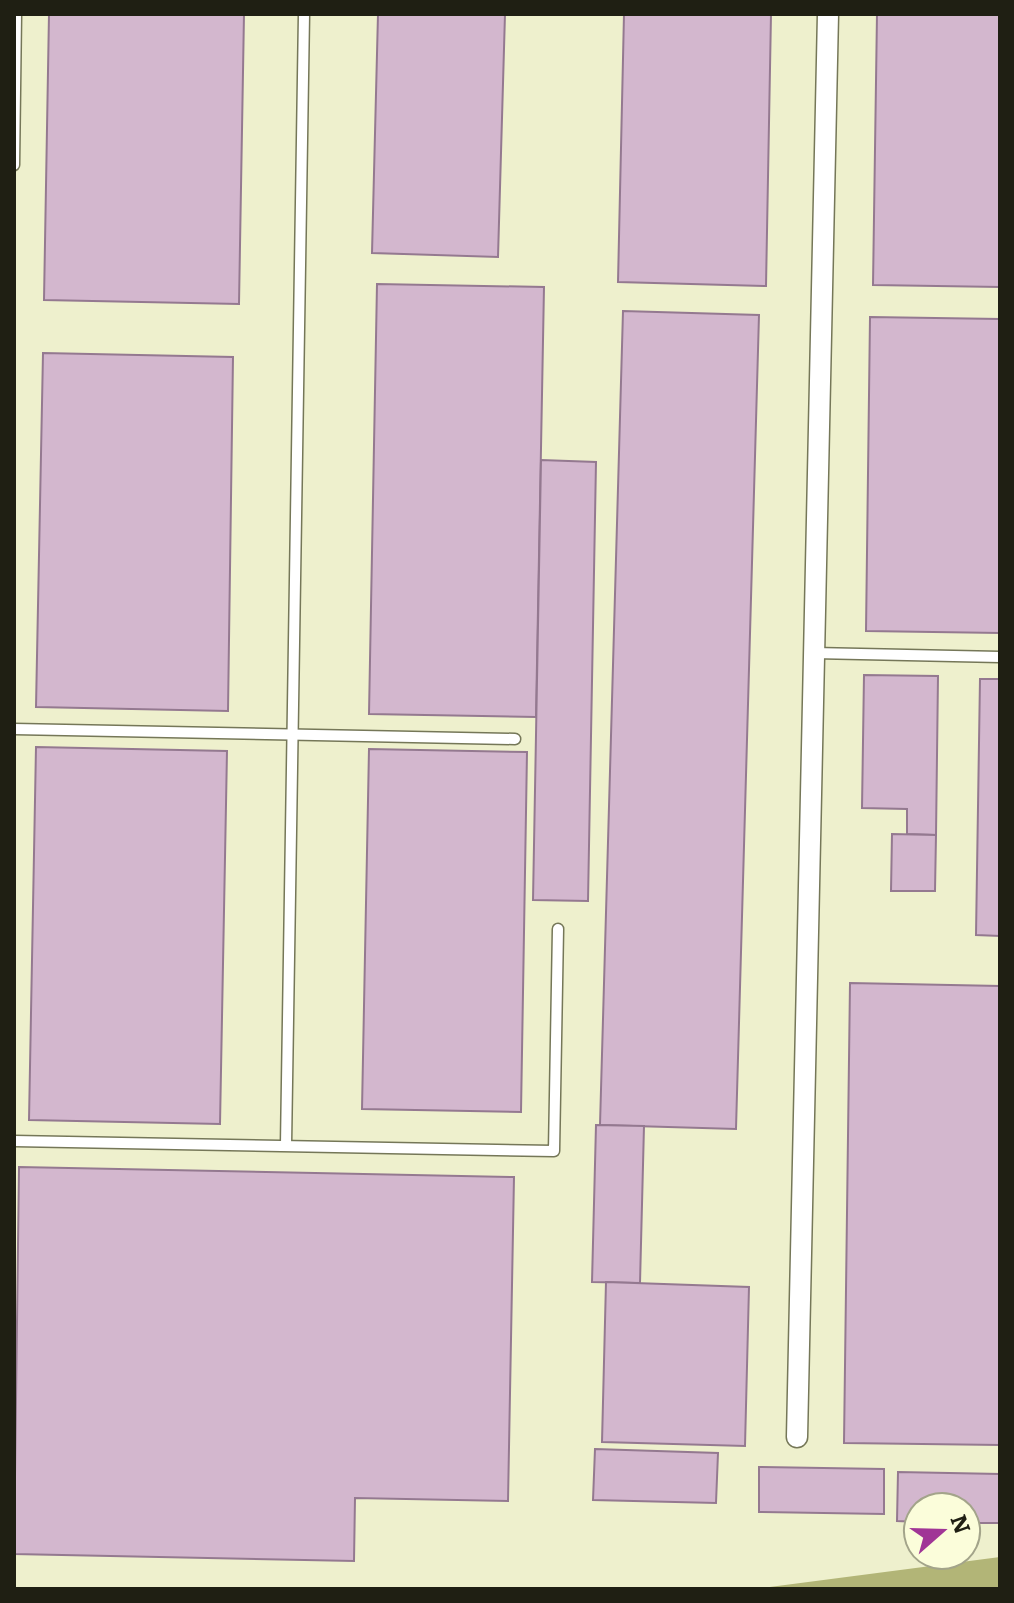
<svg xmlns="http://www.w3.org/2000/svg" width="1014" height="1603" font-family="Literata,serif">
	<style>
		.water { fill: #b2b577 }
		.building { fill: #d3b7ce; stroke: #947990; stroke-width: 2 }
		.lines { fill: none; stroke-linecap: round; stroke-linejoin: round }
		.lane-casing { stroke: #757758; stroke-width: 13 }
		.street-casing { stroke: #757758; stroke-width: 23 }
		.lane { stroke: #fff; stroke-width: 10 }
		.street { stroke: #fff; stroke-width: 20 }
	</style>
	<rect width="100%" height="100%" fill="#eef0cd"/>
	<polygon class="water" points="1000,1557 1000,1589 754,1589"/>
	<g class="building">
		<polygon points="49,14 244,14 239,304 44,300"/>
		<polygon points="378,14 505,14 498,257 372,253"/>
		<polygon points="624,14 771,14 766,286 618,282"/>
		<polygon points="877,14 1000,14 1000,287 873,285"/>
		<polygon points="377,284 544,287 536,717 369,714"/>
		<polygon points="623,311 759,315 736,1129 600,1125"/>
		<polygon points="870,317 1000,319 1000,633 866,631"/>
		<polygon points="43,353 233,357 228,711 36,707"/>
		<polygon points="541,460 596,462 588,901 533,900"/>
		<polygon points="864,675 938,676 936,835 907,834 907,809 862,808"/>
		<polygon points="980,679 1000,679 1000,936 976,935"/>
		<polygon points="36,747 227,751 220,1124 29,1120"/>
		<polygon points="369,749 527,752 521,1112 362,1109"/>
		<polygon points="892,834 936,835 935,891 891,891"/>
		<polygon points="850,983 1000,986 1000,1445 844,1443"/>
		<polygon points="596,1125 644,1126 640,1283 592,1282"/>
		<polygon points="19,1167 514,1177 508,1501 355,1498 354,1561 14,1554"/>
		<polygon points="606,1282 749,1287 745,1446 602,1442"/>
		<polygon points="595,1449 718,1453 716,1503 593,1500"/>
		<polygon points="759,1467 884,1469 884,1514 759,1512"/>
		<polygon points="898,1472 1000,1474 1000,1523 966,1523 966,1507 918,1507 918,1522 897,1521"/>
	</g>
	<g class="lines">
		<g class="lane-casing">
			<g id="lane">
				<polyline points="14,165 16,14"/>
				<polyline points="814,653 1000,657"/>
				<polyline points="14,729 515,739"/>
				<polyline points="14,1141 554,1151 558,929"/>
				<polyline points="286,1145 304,14"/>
			</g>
		</g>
		<g class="street-casing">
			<polyline id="street" points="797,1437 828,14"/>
		</g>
		<use href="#lane" class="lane"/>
		<use href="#street" class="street"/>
	</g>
	<rect width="1014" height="1603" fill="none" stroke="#1f1f13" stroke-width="32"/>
	<g transform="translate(942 1531) rotate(70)"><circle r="38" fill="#fbfdda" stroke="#a3a48a" stroke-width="2"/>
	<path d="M0-6L14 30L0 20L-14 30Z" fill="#a03596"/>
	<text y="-12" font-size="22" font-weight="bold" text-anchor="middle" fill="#1f1f13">N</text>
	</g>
</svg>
